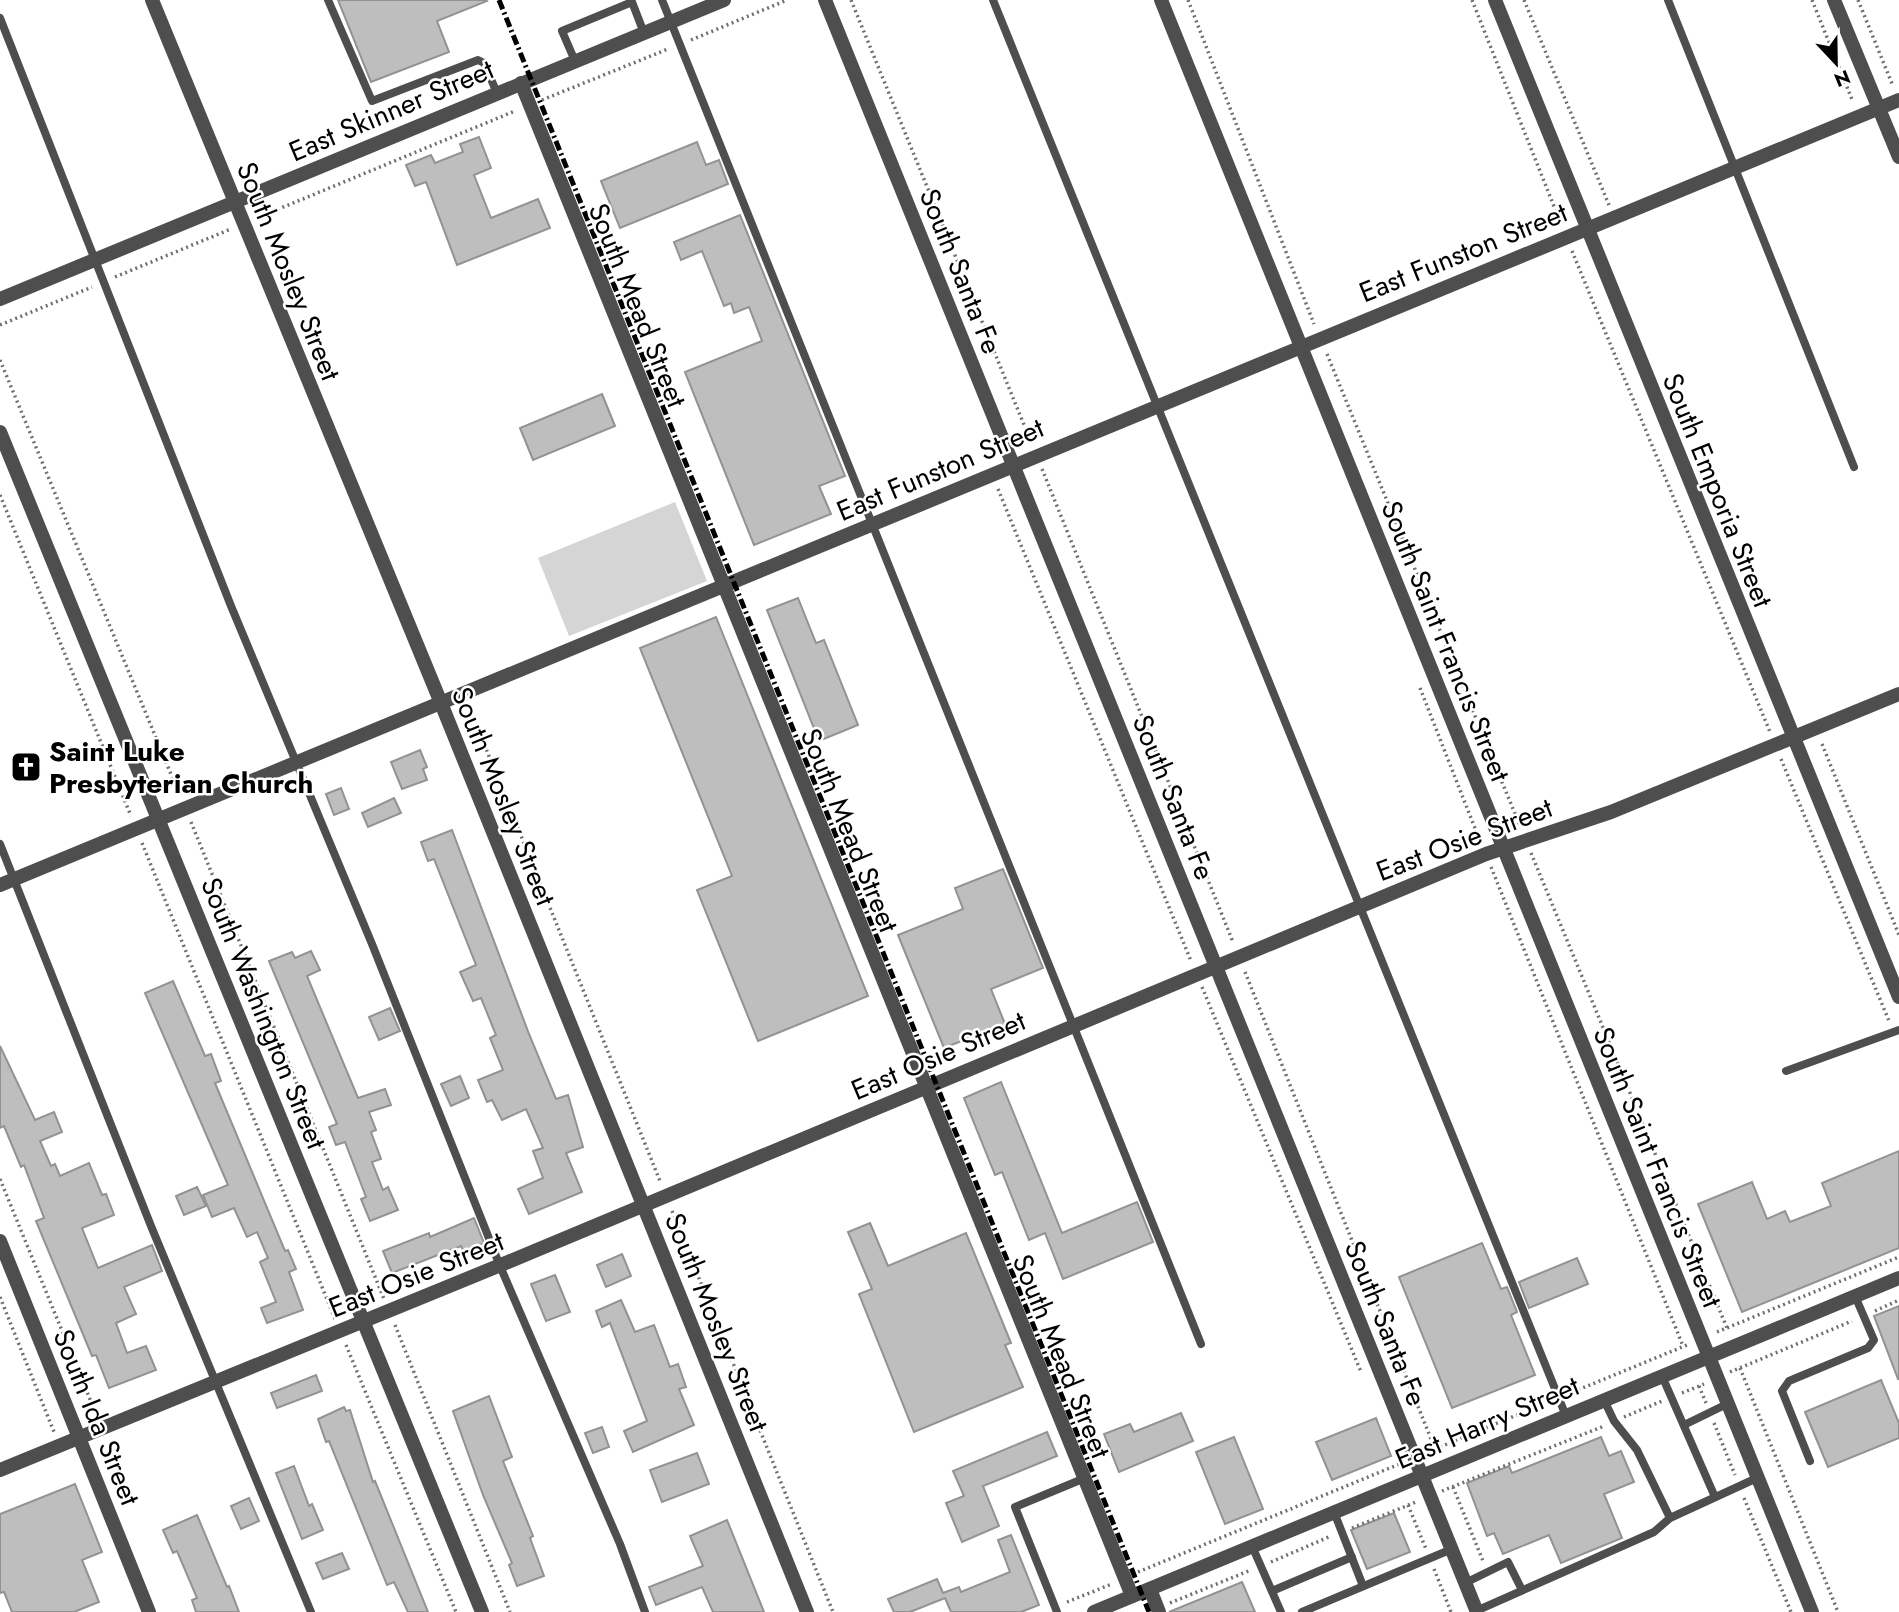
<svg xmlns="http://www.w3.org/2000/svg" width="1899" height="1612" font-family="Jost,sans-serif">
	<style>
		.green { fill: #d5d5d5 }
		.building { fill: #bebebe; stroke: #929292; stroke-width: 2 }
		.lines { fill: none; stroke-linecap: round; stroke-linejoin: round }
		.path { stroke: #707070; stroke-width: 3.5; stroke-dasharray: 2 3.5; stroke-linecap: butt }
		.service { stroke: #4e4e4e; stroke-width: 8 }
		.minor { stroke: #4e4e4e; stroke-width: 14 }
		.tertiary { stroke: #4e4e4e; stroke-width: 14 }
		.rail { stroke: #000; stroke-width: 5; stroke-dasharray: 10 3.5 2 3.5; stroke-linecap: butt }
		.labels { text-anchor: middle; stroke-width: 5; stroke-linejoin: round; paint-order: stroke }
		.street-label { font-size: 28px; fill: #000; stroke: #fff }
		.poi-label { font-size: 28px; font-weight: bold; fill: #000; stroke: #fff; text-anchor: start }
	</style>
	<rect width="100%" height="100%" fill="#fff"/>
	<polygon class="green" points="675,502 707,581 569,636 538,558"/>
	<g class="building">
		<polygon points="338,0 486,0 487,1 437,21 449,52 371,82"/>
		<polygon points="479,137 491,168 474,175 491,218 538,199 550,228 457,265 426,182 415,186 406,165 431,155 435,163 463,152 460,144"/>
		<polygon points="697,142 706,165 719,160 728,184 620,228 601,181"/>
		<polygon points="740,215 845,476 819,486 831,514 754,545 685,372 762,341 749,307 734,313 731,303 724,306 702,251 681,260 674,242"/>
		<polygon points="602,394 615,426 533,460 520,428"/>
		<polygon points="798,598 816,643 824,640 858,725 819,741 767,610"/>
		<polygon points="716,617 868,996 758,1041 697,890 732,876 640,648"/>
		<polygon points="420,750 427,767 423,769 427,780 402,789 391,762"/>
		<polygon points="341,788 349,809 334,815 326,794"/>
		<polygon points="394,798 401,813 368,827 362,813"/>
		<polygon points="452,830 529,1034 556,1099 568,1095 583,1147 566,1153 582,1192 529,1214 518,1189 543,1178 533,1151 543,1148 526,1109 502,1120 492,1100 487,1102 478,1080 503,1070 490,1038 496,1035 481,998 473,1001 460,972 476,965 434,859 428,861 421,842"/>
		<polygon points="1003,869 1043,968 991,989 1005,1024 944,1048 898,935 963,909 955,888"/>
		<polygon points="311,951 320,970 307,976 358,1098 385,1089 391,1105 369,1112 376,1130 371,1132 381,1159 372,1162 383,1190 388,1187 398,1210 370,1221 361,1199 366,1197 345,1142 336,1145 329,1127 337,1124 269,961 292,952 295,958"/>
		<polygon points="173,981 205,1056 211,1054 221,1081 215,1083 285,1251 288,1250 296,1269 289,1272 303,1310 267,1323 261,1308 276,1302 260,1262 268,1258 257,1232 247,1237 234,1208 212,1217 203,1195 228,1185 145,993"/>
		<polygon points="390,1008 400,1031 379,1040 369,1017"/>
		<polygon points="0,1046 35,1120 54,1112 62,1132 40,1141 51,1166 55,1164 60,1176 89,1163 102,1195 106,1194 114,1215 82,1228 98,1268 152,1245 162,1271 124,1287 136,1314 116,1323 127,1353 146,1346 156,1370 109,1388 96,1355 92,1356 36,1221 44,1218 24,1165 21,1167 4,1126 0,1128"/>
		<polygon points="460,1076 469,1098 451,1106 441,1084"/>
		<polygon points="1001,1082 1062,1233 1137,1202 1153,1242 1063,1279 1045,1233 1029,1240 1002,1172 995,1175 964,1098"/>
		<polygon points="1899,1151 1899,1248 1742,1312 1698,1204 1752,1182 1767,1219 1785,1211 1790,1222 1831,1206 1822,1183"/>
		<polygon points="197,1187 206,1206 184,1215 176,1196"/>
		<polygon points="474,1218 484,1243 464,1252 461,1246 392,1273 383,1251 429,1233 430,1237"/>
		<polygon points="870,1223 888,1266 966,1233 1011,1343 1005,1345 1023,1387 914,1432 859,1294 872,1289 848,1232"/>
		<polygon points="1482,1243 1501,1289 1507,1287 1517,1312 1511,1315 1535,1375 1452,1408 1399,1277"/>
		<polygon points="622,1254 631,1276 606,1287 597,1265"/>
		<polygon points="1577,1258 1588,1284 1529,1308 1519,1282"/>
		<polygon points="555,1275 570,1312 546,1321 531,1284"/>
		<polygon points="621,1300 635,1332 654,1325 670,1367 678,1364 686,1387 679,1389 694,1425 633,1452 624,1431 647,1421 610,1323 602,1327 596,1311"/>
		<polygon points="1899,1306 1899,1379 1898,1379 1874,1316"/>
		<polygon points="316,1375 322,1391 277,1408 271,1393"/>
		<polygon points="1881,1380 1899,1423 1899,1438 1828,1467 1805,1412"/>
		<polygon points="489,1396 512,1457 503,1461 533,1536 530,1538 544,1576 517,1586 509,1565 512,1563 483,1495 453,1411"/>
		<polygon points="344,1407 346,1411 350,1410 373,1482 375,1481 428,1612 408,1612 394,1582 387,1585 329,1441 326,1442 318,1419"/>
		<polygon points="1181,1413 1193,1441 1119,1472 1104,1434 1130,1424 1134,1432"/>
		<polygon points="1376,1418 1391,1456 1332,1480 1316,1442"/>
		<polygon points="602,1427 609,1447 593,1453 585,1433"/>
		<polygon points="1047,1432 1057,1456 983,1486 999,1526 962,1542 946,1503 964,1496 953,1471"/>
		<polygon points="1234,1437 1263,1509 1225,1524 1196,1452"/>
		<polygon points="1601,1437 1609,1456 1621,1451 1634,1482 1604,1494 1622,1538 1561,1563 1549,1535 1503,1554 1494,1533 1487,1536 1467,1483 1509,1466 1512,1473"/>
		<polygon points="697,1453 709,1484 662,1502 650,1470"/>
		<polygon points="294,1466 309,1506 312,1504 323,1530 302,1539 276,1473"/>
		<polygon points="75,1484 102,1552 82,1560 99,1602 74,1612 12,1612 4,1592 0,1593 0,1514"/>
		<polygon points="249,1498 259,1521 241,1529 231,1506"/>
		<polygon points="1394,1513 1410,1552 1367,1569 1351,1530"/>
		<polygon points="197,1515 227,1587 229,1586 239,1612 196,1612 192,1600 197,1598 177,1551 173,1553 163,1530"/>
		<polygon points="727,1520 764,1612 713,1612 702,1587 656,1605 649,1587 703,1566 690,1536"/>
		<polygon points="1011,1535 1039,1605 1021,1612 951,1612 945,1598 910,1612 894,1612 888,1599 937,1579 943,1593 959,1587 961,1592 1010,1572 998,1540"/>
		<polygon points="342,1553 349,1569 323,1579 316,1563"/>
		<polygon points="1242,1582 1255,1612 1169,1612"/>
	</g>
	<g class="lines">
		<g class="path">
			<polyline points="851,0 1031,442"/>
			<polyline points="1188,0 1314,324"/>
			<polyline points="1472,0 1561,224"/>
			<polyline points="1524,0 1609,205"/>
			<polyline points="1812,0 1853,102"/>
			<polyline points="1858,0 1893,86"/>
			<polyline points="691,40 787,0"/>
			<polyline points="542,100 668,49"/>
			<polyline points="257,218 515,111"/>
			<polyline points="1572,251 1770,732"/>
			<polyline points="115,277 231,229"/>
			<polyline points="0,325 92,287"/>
			<polyline points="1327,354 1520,826"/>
			<polyline points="0,360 180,796"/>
			<polyline points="1042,469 1233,942"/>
			<polyline points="998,489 1191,961"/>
			<polyline points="0,495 131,816"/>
			<polyline points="1420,688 1480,841"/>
			<polyline points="470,709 660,1181"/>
			<polyline points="1822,744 1899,935"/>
			<polyline points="1781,759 1889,1021"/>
			<polyline points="191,822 384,1299"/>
			<polyline points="142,843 335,1319"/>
			<polyline points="1531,853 1727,1328"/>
			<polyline points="1491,867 1683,1346"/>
			<polyline points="1245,972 1435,1449"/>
			<polyline points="1202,987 1361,1372"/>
			<polyline points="0,1179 96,1414"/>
			<polyline points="672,1211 833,1612"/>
			<polyline points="0,1297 54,1432"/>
			<polyline points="1875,1311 1899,1300"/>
			<polyline points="395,1325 510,1612"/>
			<polyline points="1717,1332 1899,1257"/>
			<polyline points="346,1345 456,1612"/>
			<polyline points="1740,1368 1838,1612"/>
			<polyline points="1730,1372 1852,1321"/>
			<polyline points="1699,1386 1706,1403"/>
			<polyline points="1682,1393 1704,1384"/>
			<polyline points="1568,1394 1687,1345"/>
			<polyline points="1624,1417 1662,1401"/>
			<polyline points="1714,1423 1735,1475"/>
			<polyline points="1435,1449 1548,1402"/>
			<polyline points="1453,1487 1483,1561"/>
			<polyline points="1442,1491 1604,1426"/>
			<polyline points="1744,1498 1791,1612"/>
			<polyline points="1408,1505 1426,1549"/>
			<polyline points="1352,1528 1416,1502"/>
			<polyline points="1271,1562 1331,1536"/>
			<polyline points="1434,1569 1451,1612"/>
			<polyline points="1138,1572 1402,1463"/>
			<polyline points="1067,1602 1112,1584"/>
			<polyline points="1170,1603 1251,1570"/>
		</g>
		<g class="service">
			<polyline points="328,0 372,101 478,60 484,63 497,93"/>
			<polyline points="662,0 1201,1344"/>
			<polyline points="993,0 1566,1416"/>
			<polyline points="1668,0 1854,467"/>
			<polyline points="0,18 231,606 372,944 500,1266 620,1544 645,1612"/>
			<polyline points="575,61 562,31 632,2 644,33"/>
			<polyline points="0,844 151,1226 311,1612"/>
			<polyline points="1786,1071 1899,1030"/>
			<polyline points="1662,1376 1715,1497"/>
			<polyline points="1604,1400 1614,1421 1637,1450 1670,1518"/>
			<polyline points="1684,1425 1727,1404"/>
			<polyline points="1810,1461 1782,1391 1789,1381 1868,1348 1874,1340 1855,1296"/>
			<polyline points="1334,1512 1363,1586"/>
			<polyline points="1252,1546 1281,1612"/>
			<polyline points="1465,1583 1508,1562 1522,1590"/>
			<polyline points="1272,1591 1352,1557"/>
			<polyline points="1476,1611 1654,1532 1670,1518 1757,1478"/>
			<polyline points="1057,1612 1015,1507 1085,1478"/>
			<polyline points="1302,1612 1452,1549"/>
		</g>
		<g class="minor">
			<polyline points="152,0 441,703 807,1612"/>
			<polyline points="825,0 1477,1612"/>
			<polyline points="1161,0 1812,1612"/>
			<polyline points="1495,0 1899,997"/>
			<polyline points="1834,0 1899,157"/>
			<polyline points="521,83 1132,1596"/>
			<polyline points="0,299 724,0"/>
			<polyline points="0,885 1899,100"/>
			<polyline points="0,1241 149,1612"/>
			<polyline points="0,1470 508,1262 1486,854 1611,812 1899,694"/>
			<polyline points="1150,1589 1159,1612"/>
		</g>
		<g class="tertiary">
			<polyline points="0,432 482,1612"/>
			<polyline points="1094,1612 1899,1278"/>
		</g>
		<polyline class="rail" points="499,0 1149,1612"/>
	</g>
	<defs>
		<g id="church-square" transform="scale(1.575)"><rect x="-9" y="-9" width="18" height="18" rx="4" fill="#000" stroke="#fff"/><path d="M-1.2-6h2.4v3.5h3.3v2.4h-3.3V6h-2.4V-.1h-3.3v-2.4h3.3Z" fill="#fff"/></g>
	</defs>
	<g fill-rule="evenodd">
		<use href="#church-square" x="26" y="767"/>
	</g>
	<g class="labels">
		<g class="street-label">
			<text transform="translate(391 110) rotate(-23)" y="10">East Skinner Street</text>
			<text transform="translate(1463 252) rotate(-22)" y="10">East Funston Street</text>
			<text transform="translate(289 271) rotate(68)" y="10">South Mosley Street</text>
			<text transform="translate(961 271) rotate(68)" y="10">South Santa Fe</text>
			<text transform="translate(638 305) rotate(68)" y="10">South Mead Street</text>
			<text transform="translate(940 469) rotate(-23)" y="10">East Funston Street</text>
			<text transform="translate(1718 490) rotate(68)" y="10">South Emporia Street</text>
			<text transform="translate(1446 641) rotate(68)" y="10">South Saint Francis Street</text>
			<text transform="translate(504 796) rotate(68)" y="10">South Mosley Street</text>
			<text transform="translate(1174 797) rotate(68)" y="10">South Santa Fe</text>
			<text transform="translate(850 830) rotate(68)" y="10">South Mead Street</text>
			<text transform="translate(1464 839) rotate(-21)" y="10">East Osie Street</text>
			<text transform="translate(264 1013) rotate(68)" y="10">South Washington Street</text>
			<text transform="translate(938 1055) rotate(-23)" y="10">East Osie Street</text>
			<text transform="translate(1658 1167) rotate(68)" y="10">South Saint Francis Street</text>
			<text transform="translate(416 1274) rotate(-22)" y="10">East Osie Street</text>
			<text transform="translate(717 1322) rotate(68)" y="10">South Mosley Street</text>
			<text transform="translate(1386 1323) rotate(68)" y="10">South Santa Fe</text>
			<text transform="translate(1062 1356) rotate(68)" y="10">South Mead Street</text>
			<text transform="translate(97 1417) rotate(68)" y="10">South Ida Street</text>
			<text transform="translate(1487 1422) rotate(-23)" y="10">East Harry Street</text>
		</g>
		<g class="poi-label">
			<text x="49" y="761">Saint Luke<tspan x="49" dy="32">Presbyterian Church</tspan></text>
		</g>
	</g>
	<g transform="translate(1836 63) rotate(158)" stroke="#ffffff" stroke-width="5" paint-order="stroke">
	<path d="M0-5L12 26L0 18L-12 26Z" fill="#000000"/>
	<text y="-10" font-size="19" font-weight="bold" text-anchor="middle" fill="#000000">N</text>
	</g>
</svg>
